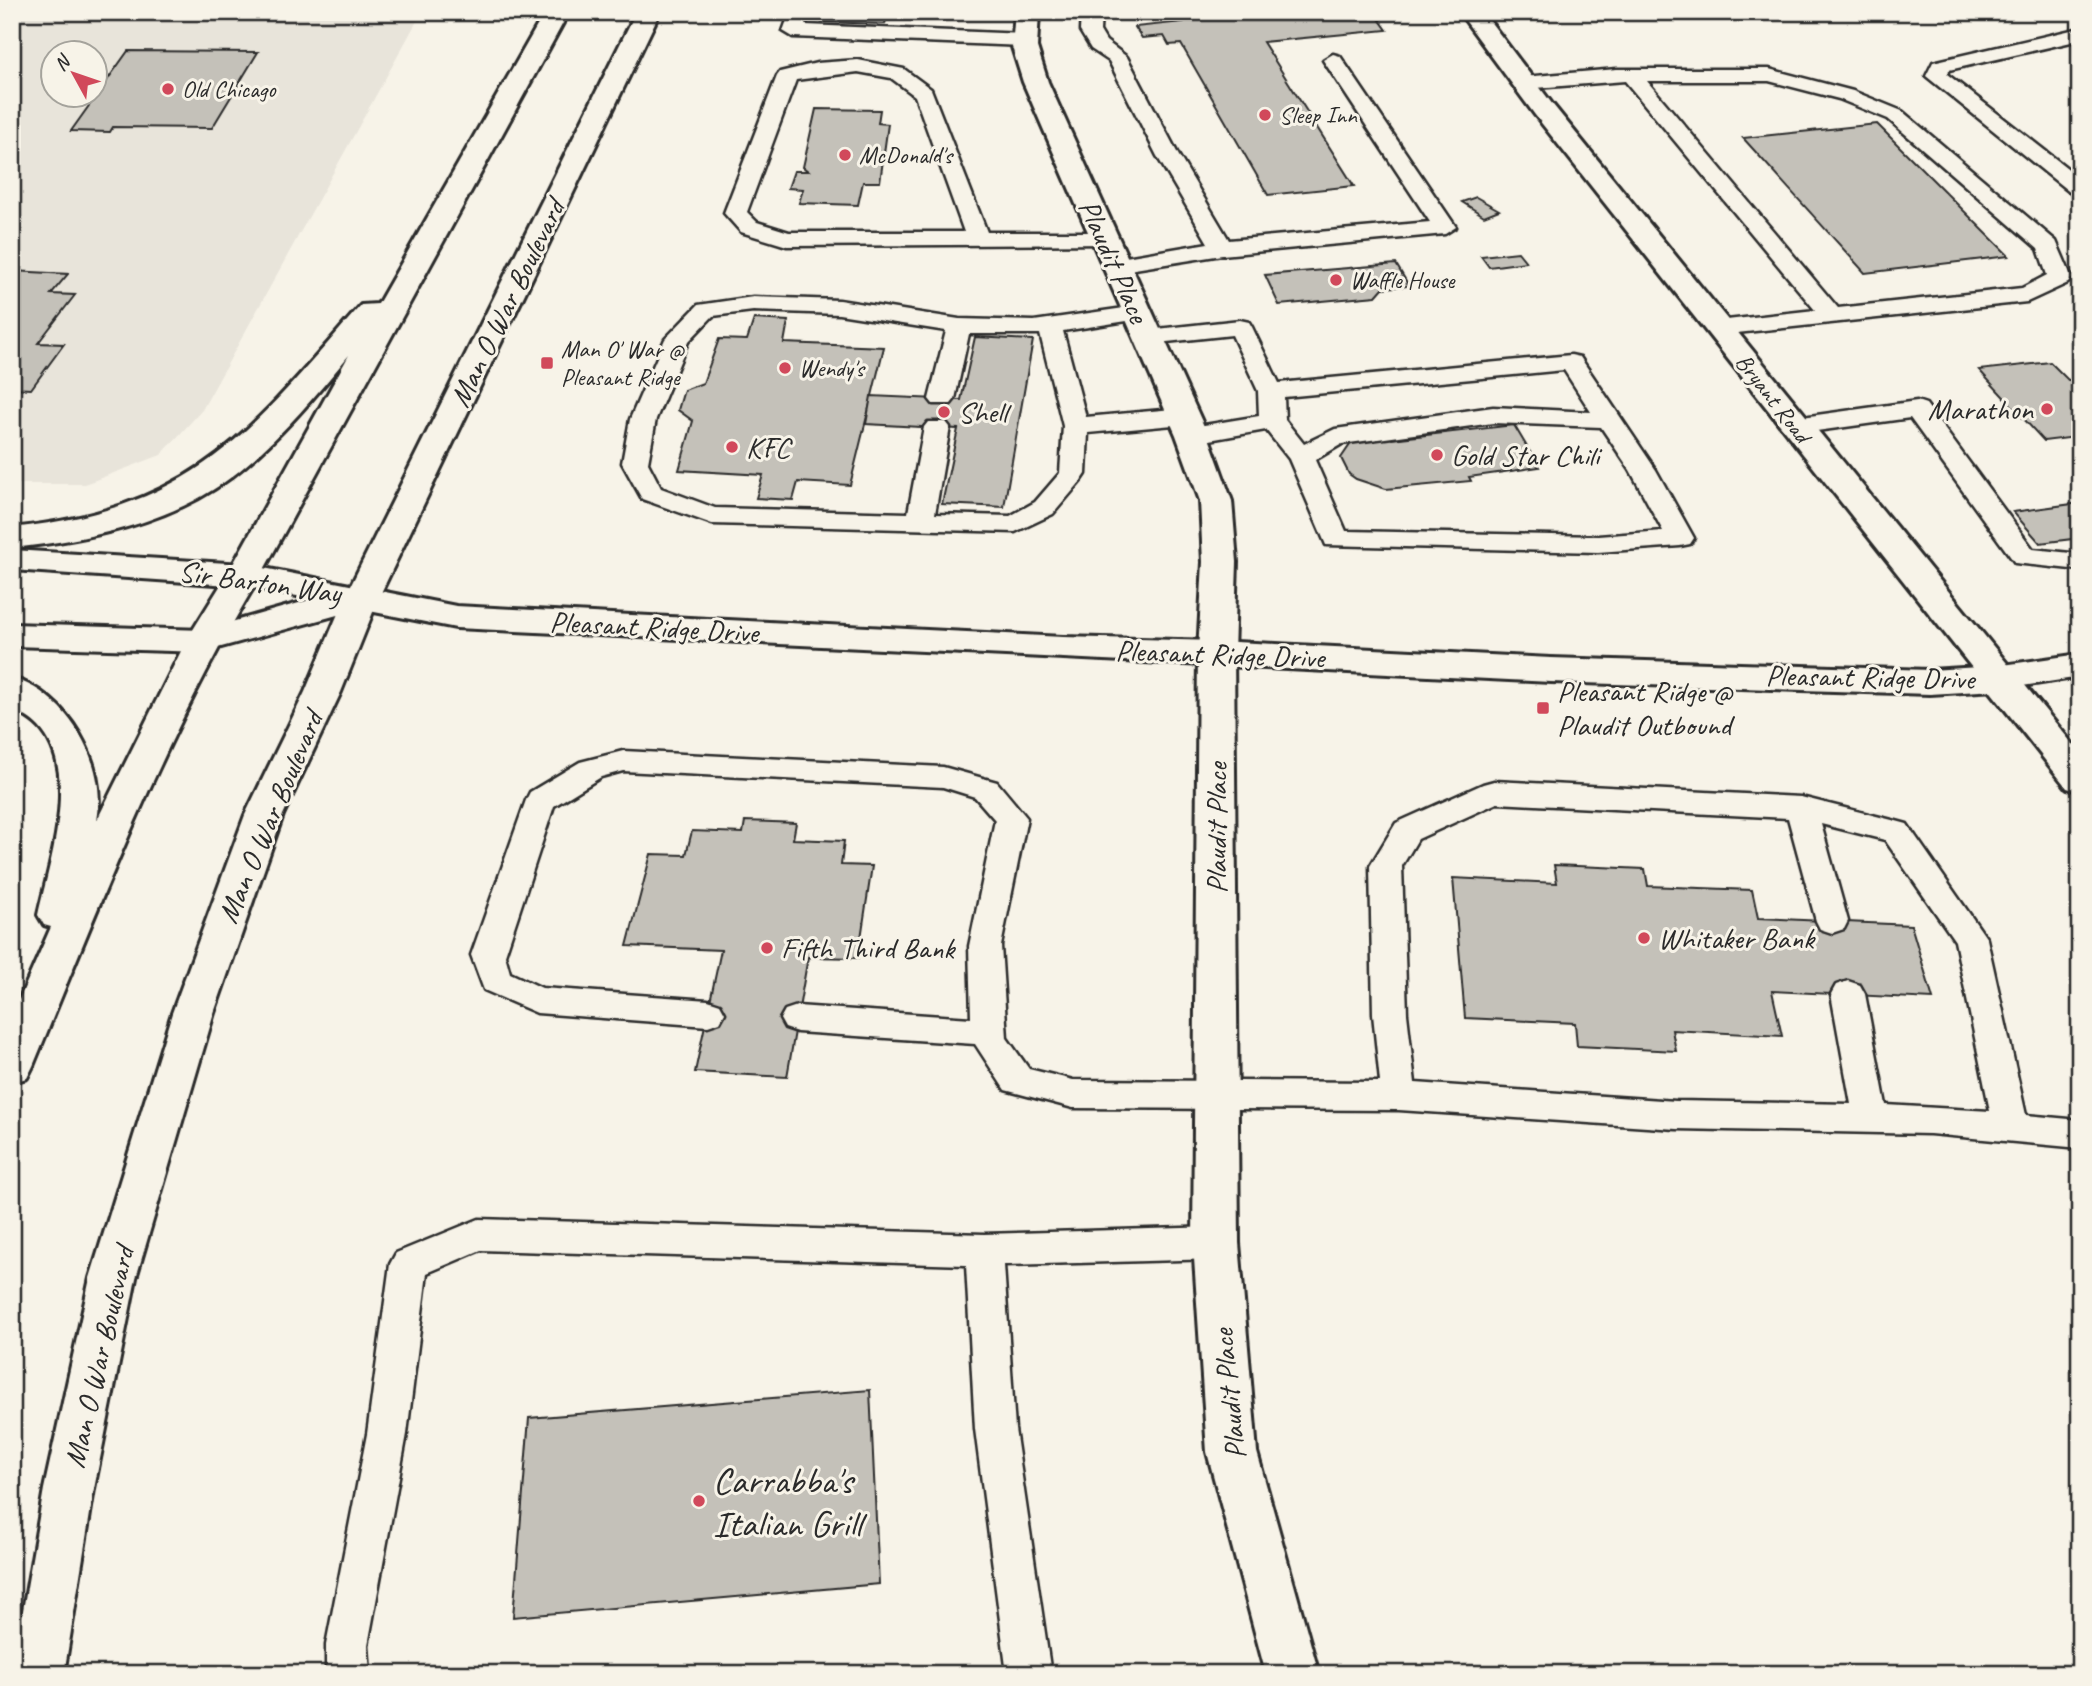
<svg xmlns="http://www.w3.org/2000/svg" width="2092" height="1686" font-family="Caveat,sans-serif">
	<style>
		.built { fill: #e8e4da; fill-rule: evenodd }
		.building { fill: #c4c1b9; stroke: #2b2b2b; stroke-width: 2 }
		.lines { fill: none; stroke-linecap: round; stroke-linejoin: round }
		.lane-casing { stroke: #2b2b2b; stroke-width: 5 }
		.street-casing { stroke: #2b2b2b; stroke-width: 6 }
		.secondary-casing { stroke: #2b2b2b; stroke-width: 6 }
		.primary-casing { stroke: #2b2b2b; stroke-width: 6 }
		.lane { fill: #f7f3e8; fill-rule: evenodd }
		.street { fill: #f7f3e8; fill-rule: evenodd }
		.secondary { fill: #f7f3e8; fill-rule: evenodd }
		.primary { fill: #f7f3e8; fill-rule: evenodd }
		.poi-dot { fill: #d1495b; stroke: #f7f3e8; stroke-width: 2.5 }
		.labels { text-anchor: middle; stroke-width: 6; stroke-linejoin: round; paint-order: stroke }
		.far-poi-label { font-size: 24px; fill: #2b2b2b; stroke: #f7f3e8; text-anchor: start }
		.far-street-label { font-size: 24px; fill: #2b2b2b; stroke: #f7f3e8 }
		.street-label { font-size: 30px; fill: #2b2b2b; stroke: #f7f3e8 }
		.poi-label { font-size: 30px; fill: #2b2b2b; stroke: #f7f3e8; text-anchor: start }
		.near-poi-label { font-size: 37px; fill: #2b2b2b; stroke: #f7f3e8; text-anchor: start }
	</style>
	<rect width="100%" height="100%" fill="#f7f3e8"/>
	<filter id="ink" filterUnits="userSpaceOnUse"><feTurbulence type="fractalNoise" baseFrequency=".0143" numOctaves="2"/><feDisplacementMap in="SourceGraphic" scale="14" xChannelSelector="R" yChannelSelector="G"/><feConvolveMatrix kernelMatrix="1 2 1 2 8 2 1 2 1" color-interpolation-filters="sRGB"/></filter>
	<g filter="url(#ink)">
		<path class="built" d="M12,12H422L202,410L161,455L85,484H12ZM52,52H94V94H52Z"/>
		<g class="building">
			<polygon points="825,12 888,12 885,24 822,22"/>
			<polygon points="1374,12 1387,30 1263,42 1354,186 1268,195 1181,44 1169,45 1164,36 1142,38 1135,27 1183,22 1178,13 1185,12"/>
			<polygon points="128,51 258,52 212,128 113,127 110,132 71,131"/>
			<polygon points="816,109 880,110 878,123 888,124 880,182 863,182 858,205 799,203 803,189 788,188 794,171 808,171 803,167"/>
			<polygon points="1877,124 2009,256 1865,273 1743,138"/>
			<polygon points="1476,197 1499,210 1484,216 1462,202"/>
			<polygon points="1518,252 1526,262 1489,267 1481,256"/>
			<polygon points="1396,264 1409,286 1383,288 1376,296 1279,305 1265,275"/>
			<polygon points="12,271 68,274 51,294 75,295 38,343 64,344 31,389 12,388"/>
			<polygon points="754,319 788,321 784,343 884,347 850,485 798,482 793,500 756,498 763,475 679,470 693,421 678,410 684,390 703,383 719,339 747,340"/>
			<polygon points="975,337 1033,340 1004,507 942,504 958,429 866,424 871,396 961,400"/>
			<polygon points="2050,362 2068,380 2080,379 2080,441 2076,437 2044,441 1979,370"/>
			<polygon points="1514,425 1539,467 1469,477 1471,481 1386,489 1356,479 1349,474 1341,458 1352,442 1389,433 1392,439"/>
			<polygon points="2080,503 2080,538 2040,543 2013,512"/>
			<polygon points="745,821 796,823 793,839 844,841 841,865 872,866 858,958 808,957 787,1077 695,1072 721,950 627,946 651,854 686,855 692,831 743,833"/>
			<polygon points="1554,865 1645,869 1648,886 1752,890 1758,918 1911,925 1933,999 1772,991 1782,1036 1672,1030 1676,1051 1577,1046 1575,1023 1465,1018 1453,878 1557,883"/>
			<polygon points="870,1390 879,1584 513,1617 529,1418"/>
		</g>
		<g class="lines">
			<g class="lane-casing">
				<g id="lane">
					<polygon points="790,12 810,12 805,25 1025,34 1035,40 1025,46 793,37 783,31"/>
					<polygon points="1081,12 1101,12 1100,31 1106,41 1127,57 1179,156 1229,240 1430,222 1323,60 1333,54 1340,56 1456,227 1445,234 1222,255 1116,272 1108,270 1104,265 1108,260 1208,243 1157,156 1109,61 1091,49 1080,31"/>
					<polygon points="2080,28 2080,40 1949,70 1947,74 2080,178 2080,196 2072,194 1926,76 1933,62"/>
					<path d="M858,60L904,69L931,89L987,232H1104L1115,239L1112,244L787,246L741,232L724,213L777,76L780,72L817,63ZM858,72L891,78L915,96L964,232H789L757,222L747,212L796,80Z"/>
					<path d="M1617,69H1769L1853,91L1902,111L2056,241L2072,278L2068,283L2027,302L1718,335L1709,333L1706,328L1709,323L1718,321L1815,310L1625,81L1523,89L1513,83L1523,77ZM1647,81H1769L1839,99L1888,119L2038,249L2047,275L2022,288L1838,308Z"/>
					<path d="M753,297L839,300L959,319L1034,321L1138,306L1146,308L1150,313L1146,318L1063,331L1086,417L1184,408L1193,411L1197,416L1193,421L1184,424L1088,433L1086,474L1082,480L1053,514L1015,532L712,524L642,499L622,463L630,419L665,339L698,305ZM753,311L839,314L946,331L929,399L933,404H951L955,399L969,334H1040L1063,426L1060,473L1035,502L1010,516L935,514L950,427L946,422H928L924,427L908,513L715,508L661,488L648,463L656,419L688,342L713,316Z"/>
					<path d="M1240,320L1249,322L1252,327L1279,383L1571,355L1580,357L1656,470L1694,538L1690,544L1680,546L1598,552L1326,545L1289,459L1266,430L1192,443L1183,440L1179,435L1183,430L1192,427L1259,416L1258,391L1232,335L1148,344L1139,342L1136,337L1139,332L1148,330ZM1564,370L1591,412L1493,407L1335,429L1304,444L1285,420L1284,397ZM1493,423L1601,427L1630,470L1663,531L1598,536L1346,531L1315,460L1342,444Z"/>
					<polygon points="1917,401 1926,404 2033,549 2080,554 2080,570 2015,563 1910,418 1795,434 1786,431 1782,426 1786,421 1795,418"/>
					<path d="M623,751L943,767L997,782L1027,818L1001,946L1007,1038L1029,1069L1073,1080L1380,1082L1373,1014L1370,866L1396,823L1483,784L1494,781L1801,797L1896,821L1907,824L1987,939L2026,1115L2080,1120V1148L1930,1134L1676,1129L1399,1110L1073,1108L1005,1090L975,1044L797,1032L785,1028L780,1019L785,1010L797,1006L971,1018L969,946L995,820L975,797L943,787L623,771L601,777L554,806L505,955L510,973L542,988L708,1000L720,1004L725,1013L720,1022L708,1026L537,1013L484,990L471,955L526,800L530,792L580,762ZM1497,803L1788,818L1816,921L1820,929L1832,933L1844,929L1848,921L1821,824L1885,840L1955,941L1990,1111L1886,1105L1865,994L1860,985L1848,981L1836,985L1831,994L1851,1104L1676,1101L1415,1083L1407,1014L1402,866L1418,839Z"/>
					<polygon points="479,1219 984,1234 1216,1227 1229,1232 1235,1243 1229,1254 1216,1259 1004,1265 1015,1429 1051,1674 1007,1674 975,1429 966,1265 481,1250 427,1273 407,1434 368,1645 370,1674 326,1674 326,1645 367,1434 390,1264 396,1253"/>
				</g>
			</g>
			<g class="street-casing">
				<g id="street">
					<polygon points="1015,12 1039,12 1037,47 1048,82 1208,435 1232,501 1237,562 1234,652 1239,1243 1257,1452 1319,1674 1266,1674 1207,1452 1193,1243 1198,652 1203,562 1200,501 1176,435 1023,82 1012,47"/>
					<polygon points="1459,12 1483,12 1553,105 2080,753 2080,792 2067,788 1535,115"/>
				</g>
			</g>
			<g class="secondary-casing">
				<polygon id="secondary" points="12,550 244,564 456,606 1063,637 1216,641 1551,658 1930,670 1996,666 2080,654 2080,677 1996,690 1930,694 1551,682 456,628 359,609 203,652 12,646 12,624 203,630 313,599 244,586 12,570"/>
			</g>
			<g class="primary-casing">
				<g id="primary">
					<path d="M545,12H569L261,575C166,730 102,899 33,1066L27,1078L12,1082V1016L51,927L44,925L38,915C49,864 81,771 39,727C32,719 21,714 12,708V678C68,694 108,764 97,820L186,641L227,575L349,355C313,399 276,443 230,478C169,524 86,540 12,548V528C195,508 247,435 361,305L378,304Z"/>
					<polygon points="636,12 660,12 379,597 341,692 283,815 214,1013 136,1278 94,1489 64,1674 12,1674 44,1489 90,1278 172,1013 245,815 305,692 345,597"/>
				</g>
			</g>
			<use href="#lane" class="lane"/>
			<use href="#street" class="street"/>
			<use href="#secondary" class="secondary"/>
			<use href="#primary" class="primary"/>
		</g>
	</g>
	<g class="poi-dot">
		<circle cx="168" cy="89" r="7"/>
		<circle cx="1265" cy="115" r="7"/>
		<circle cx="845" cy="155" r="7"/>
		<circle cx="1336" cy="280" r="7"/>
		<rect x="540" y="356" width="14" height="14" rx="3.5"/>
		<circle cx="785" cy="368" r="7"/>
		<circle cx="2047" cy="409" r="7"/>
		<circle cx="944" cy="412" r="7"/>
		<circle cx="732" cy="447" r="7"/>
		<circle cx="1437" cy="455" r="7"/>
		<rect x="1536" y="701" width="14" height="14" rx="3.5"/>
		<circle cx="1644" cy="938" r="7"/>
		<circle cx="767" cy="948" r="7"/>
		<circle cx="699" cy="1501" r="7"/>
	</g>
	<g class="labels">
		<g class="far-poi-label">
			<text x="182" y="97">Old Chicago</text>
			<text x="1279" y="123">Sleep Inn</text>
			<text x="859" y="163">McDonald's</text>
			<text x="1350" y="288">Waffle House</text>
			<text x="561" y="357">Man O' War @<tspan x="561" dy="28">Pleasant Ridge</tspan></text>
			<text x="799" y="376">Wendy's</text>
		</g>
		<g class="far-street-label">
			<text transform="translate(1773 398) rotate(52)" y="8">Bryant Road</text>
		</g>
		<g class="street-label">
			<text transform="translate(1114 261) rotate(66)" y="10">Plaudit Place</text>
			<text transform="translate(507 303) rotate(-64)" y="10">Man O War Boulevard</text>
			<text transform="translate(260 582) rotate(8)" y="10">Sir Barton Way</text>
			<text transform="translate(654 627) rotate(3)" y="10">Pleasant Ridge Drive</text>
			<text transform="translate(1220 654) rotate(2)" y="10">Pleasant Ridge Drive</text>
			<text transform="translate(1870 677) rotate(1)" y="10">Pleasant Ridge Drive</text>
			<text transform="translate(270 817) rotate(-67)" y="10">Man O War Boulevard</text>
			<text transform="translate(1216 828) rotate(-90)" y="10">Plaudit Place</text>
			<text transform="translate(99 1357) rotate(-77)" y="10">Man O War Boulevard</text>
			<text transform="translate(1229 1394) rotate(-96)" y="10">Plaudit Place</text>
		</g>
		<g class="poi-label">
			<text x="2033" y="419" text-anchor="end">Marathon</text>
			<text x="958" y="422">Shell</text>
			<text x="746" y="457">KFC</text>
			<text x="1451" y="465">Gold Star Chili</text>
			<text x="1557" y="701">Pleasant Ridge @<tspan x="1557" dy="34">Plaudit Outbound</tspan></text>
			<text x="1658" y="948">Whitaker Bank</text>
			<text x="781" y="958">Fifth Third Bank</text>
		</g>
		<g class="near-poi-label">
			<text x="713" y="1493">Carrabba's<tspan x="713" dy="43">Italian Grill</tspan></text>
		</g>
	</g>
	<rect width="2092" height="1686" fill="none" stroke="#f7f3e8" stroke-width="42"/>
	<rect x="21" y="21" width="2050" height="1644" fill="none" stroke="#2b2b2b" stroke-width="2.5" filter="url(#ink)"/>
	<g transform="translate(74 74) rotate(310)"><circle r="33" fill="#f7f3e8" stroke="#a5a39c" stroke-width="2"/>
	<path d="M0-5L12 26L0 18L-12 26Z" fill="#d1495b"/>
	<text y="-10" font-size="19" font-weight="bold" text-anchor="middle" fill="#2b2b2b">N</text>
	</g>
</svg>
